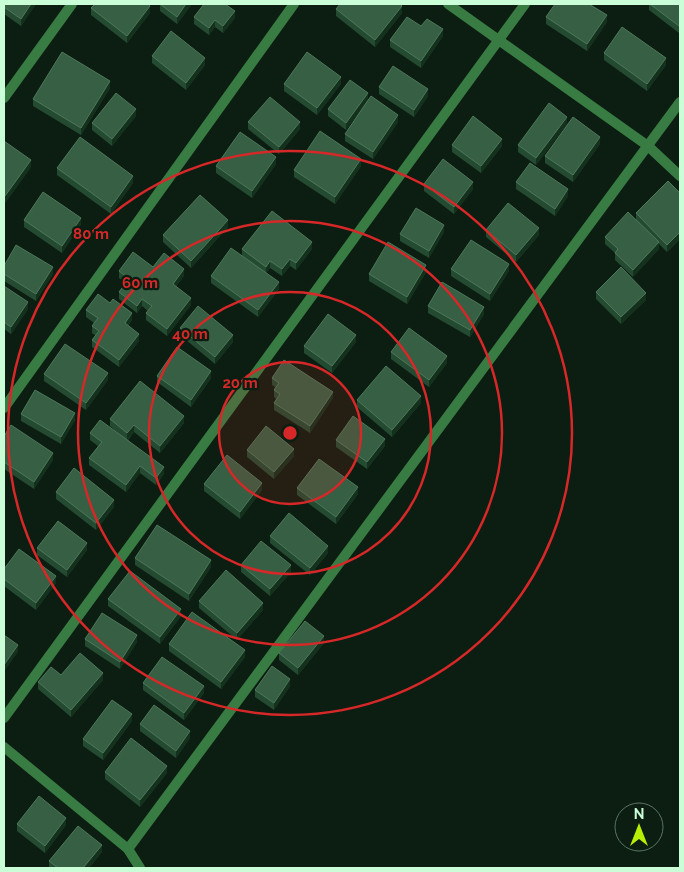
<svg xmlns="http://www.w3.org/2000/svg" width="684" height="872" font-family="Raleway,sans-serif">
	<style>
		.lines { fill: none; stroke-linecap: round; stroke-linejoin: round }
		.minor { stroke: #387c44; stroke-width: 10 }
		.wall { fill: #244b31 }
		.shaded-wall { fill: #13311d }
		.building { fill: #365f43; stroke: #4d785a }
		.ring { fill: none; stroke: #d62828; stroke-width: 2.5 }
		.centre { fill: #d62828; stroke: #0c1d11; stroke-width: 2.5 }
		.ring-label { font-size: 15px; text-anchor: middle; font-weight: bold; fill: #d62828; stroke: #0c1d11; stroke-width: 4.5; stroke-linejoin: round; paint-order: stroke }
	</style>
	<rect width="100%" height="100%" fill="#0c1d11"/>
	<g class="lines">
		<g class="minor">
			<polyline points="448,4 648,146 680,176"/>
			<polyline points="4,98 72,4"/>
			<polyline points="4,408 294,4"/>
			<polyline points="4,718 525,4"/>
			<polyline points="4,747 128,849 140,868"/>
			<polyline points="128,849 680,102"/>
		</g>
	</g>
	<g class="wall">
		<polygon points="4,4 36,4 21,26 4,14"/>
		<polygon points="160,4 192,4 177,24 160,11"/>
		<polygon points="649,4 680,4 679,33 649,10"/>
		<polygon points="91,8 150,13 127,43 91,15"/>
		<polygon points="336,9 402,13 375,47 336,16"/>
		<polygon points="194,17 235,18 223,33 215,27 209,35 194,24"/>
		<polygon points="546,17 607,22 587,51 546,24"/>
		<polygon points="421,26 443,36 421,68 390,47 390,40"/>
		<polygon points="604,53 666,65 647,91 604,60"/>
		<polygon points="152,56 205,65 186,90 152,63"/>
		<polygon points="284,84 341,84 317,115 284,91"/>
		<polygon points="379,87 428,96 414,117 379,94"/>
		<polygon points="110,88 81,135 33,106 33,99"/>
		<polygon points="368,100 398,122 373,159 345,141 345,134 362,108 346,130 328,116 328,109"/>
		<polygon points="136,116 112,146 92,130 92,123"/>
		<polygon points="248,122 300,129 279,154 248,129"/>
		<polygon points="567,124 536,165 518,152 518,145"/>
		<polygon points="4,141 31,167 5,203 4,202"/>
		<polygon points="600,144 573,182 545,163 545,156"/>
		<polygon points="452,145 502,146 481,173 452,152"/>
		<polygon points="276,164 252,198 216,173 216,166"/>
		<polygon points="361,166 335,204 294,177 294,170"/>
		<polygon points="57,168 133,183 111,214 57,175"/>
		<polygon points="516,182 568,196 555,216 516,189"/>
		<polygon points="424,184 473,189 454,214 424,191"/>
		<polygon points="680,193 680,239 667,252 659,244 659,249 633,277 615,260 615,253 605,244 605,237 636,219 636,213"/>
		<polygon points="24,220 81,224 62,253 24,227"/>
		<polygon points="228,227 191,268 163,242 163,235"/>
		<polygon points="486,230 539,235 516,262 486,237"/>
		<polygon points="444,232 429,258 400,241 400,234"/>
		<polygon points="242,249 312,249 296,270 290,266 282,276 270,268 266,273 279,289 258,317 211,283 211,276 258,268 242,256"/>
		<polygon points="4,266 53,274 36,301 4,281"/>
		<polygon points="153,267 184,276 176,286 191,305 167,336 146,320 146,313 148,311 142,306 137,313 119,299 119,292 126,283 119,278 119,271"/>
		<polygon points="451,269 509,271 490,301 451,276"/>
		<polygon points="426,272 407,304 369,281 369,274"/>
		<polygon points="4,286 28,309 11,334 4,329"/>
		<polygon points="596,292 646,300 621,324 596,299"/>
		<polygon points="428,306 484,314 470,337 428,313"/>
		<polygon points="86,310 132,320 128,326 139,341 119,367 92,347 92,340 96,336 92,333 92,326 94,323 86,317"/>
		<polygon points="180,328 233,342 215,364 180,335"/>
		<polygon points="356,342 332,373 304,353 304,346"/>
		<polygon points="391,352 447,363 429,387 391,359"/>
		<polygon points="44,374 108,380 86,410 44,381"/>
		<polygon points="157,376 211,378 191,407 157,382"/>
		<polygon points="272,378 333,398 310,433 274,410 274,403 276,399 274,397 274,390 275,387 272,385"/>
		<polygon points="357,400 421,403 392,437 357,407"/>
		<polygon points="21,414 75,420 61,444 21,421"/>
		<polygon points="110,419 184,423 160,453 134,432 128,440 164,474 156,485 140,473 126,492 89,465 89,458 98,446 90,440 90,433 120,435 110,426"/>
		<polygon points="4,436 53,460 34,489 4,469"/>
		<polygon points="336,440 385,446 367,469 336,447"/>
		<polygon points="247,450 294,456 274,479 247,457"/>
		<polygon points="204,484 262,490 240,519 204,491"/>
		<polygon points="297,488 358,494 336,524 297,495"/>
		<polygon points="56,492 114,507 96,530 56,499"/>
		<polygon points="270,536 328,553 310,575 270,543"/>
		<polygon points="37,548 87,550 67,577 37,555"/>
		<polygon points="135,558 211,567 189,601 135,565"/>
		<polygon points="241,565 291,572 270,596 241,572"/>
		<polygon points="4,569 56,583 36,610 4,586"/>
		<polygon points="108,599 181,616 160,644 108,606"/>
		<polygon points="199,601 263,610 237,640 199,608"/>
		<polygon points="85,639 137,642 120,669 85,646"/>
		<polygon points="324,643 298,675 279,660 279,653"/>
		<polygon points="169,644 245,657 221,689 169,651"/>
		<polygon points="61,675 103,680 71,717 38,689 38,682"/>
		<polygon points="143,683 204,693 184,720 143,690"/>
		<polygon points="290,686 274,710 255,697 255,690"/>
		<polygon points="132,721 103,760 83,746 83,739"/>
		<polygon points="140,724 190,738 176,758 140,731"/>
		<polygon points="105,772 167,773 140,807 105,779"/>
		<polygon points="17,824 66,825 45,853 17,831"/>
		<polygon points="102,852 89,868 49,868 49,861"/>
	</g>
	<g class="shaded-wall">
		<polygon points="31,4 36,4 21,26 21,19"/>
		<polygon points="186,4 192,4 177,24 177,17"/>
		<polygon points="150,6 150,13 127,43 127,36"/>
		<polygon points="402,6 402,13 375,47 375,40"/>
		<polygon points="235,11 235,18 223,33 223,26"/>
		<polygon points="607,15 607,22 587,51 587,44"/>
		<polygon points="215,20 215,27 209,35 209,28"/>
		<polygon points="680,24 680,31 679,33 679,26"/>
		<polygon points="443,29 443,36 421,68 421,61"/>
		<polygon points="205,58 205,65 186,90 186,83"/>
		<polygon points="666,58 666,65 647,91 647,84"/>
		<polygon points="341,77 341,84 317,115 317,108"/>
		<polygon points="110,81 110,88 81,135 81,128"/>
		<polygon points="428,89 428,96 414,117 414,110"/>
		<polygon points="368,93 368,100 346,130 346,123"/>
		<polygon points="136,109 136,116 112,146 112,139"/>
		<polygon points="398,115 398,122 373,159 373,152"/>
		<polygon points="567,117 567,124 536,165 536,158"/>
		<polygon points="300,122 300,129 279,154 279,147"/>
		<polygon points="600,137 600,144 573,182 573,175"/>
		<polygon points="502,139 502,146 481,173 481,166"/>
		<polygon points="276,157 276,164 252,198 252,191"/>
		<polygon points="361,159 361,166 335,204 335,197"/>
		<polygon points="31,160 31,167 5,203 5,196"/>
		<polygon points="133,176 133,183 111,214 111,207"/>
		<polygon points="473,182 473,189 454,214 454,207"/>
		<polygon points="568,189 568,196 555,216 555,209"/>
		<polygon points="81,218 81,224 62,253 62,246"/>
		<polygon points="228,220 228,227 191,268 191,261"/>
		<polygon points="444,225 444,232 429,258 429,251"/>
		<polygon points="539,228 539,235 516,262 516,255"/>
		<polygon points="680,232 680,239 667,252 667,245"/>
		<polygon points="312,242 312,249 296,270 296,263"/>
		<polygon points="659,242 659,249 633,277 633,270"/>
		<polygon points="290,259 290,266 282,276 282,269"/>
		<polygon points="270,261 270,268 266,274 266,267"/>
		<polygon points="509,264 509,271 490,301 490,294"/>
		<polygon points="426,265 426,272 407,304 407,297"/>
		<polygon points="53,267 53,274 36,301 36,294"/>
		<polygon points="184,269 184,276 173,291 173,284"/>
		<polygon points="279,282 279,289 258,317 258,310"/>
		<polygon points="646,293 646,300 621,324 621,317"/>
		<polygon points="191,298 191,305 167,336 167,329"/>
		<polygon points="142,299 142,306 137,313 137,306"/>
		<polygon points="28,302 28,309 11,334 11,327"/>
		<polygon points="484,307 484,314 470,337 470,330"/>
		<polygon points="132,313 132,320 125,330 125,323"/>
		<polygon points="139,334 139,341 119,367 119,360"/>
		<polygon points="233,335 233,342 215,364 215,357"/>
		<polygon points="356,335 356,342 332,373 332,366"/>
		<polygon points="447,356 447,363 429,387 429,380"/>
		<polygon points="211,371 211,378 191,407 191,400"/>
		<polygon points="108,373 108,380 86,410 86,403"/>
		<polygon points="333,392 333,398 310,433 310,426"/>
		<polygon points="421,396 421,403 392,437 392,430"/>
		<polygon points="75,413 75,420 61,444 61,437"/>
		<polygon points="184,416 184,423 160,453 160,446"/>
		<polygon points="134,425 134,432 127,440 127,433"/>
		<polygon points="385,439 385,446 367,469 367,462"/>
		<polygon points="294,449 294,456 274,479 274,472"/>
		<polygon points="53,453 53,460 34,489 34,482"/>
		<polygon points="140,466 140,473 126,492 126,485"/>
		<polygon points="164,467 164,474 156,485 156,478"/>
		<polygon points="262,483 262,490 240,519 240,512"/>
		<polygon points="358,487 358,494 336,524 336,517"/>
		<polygon points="114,500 114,507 96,530 96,523"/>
		<polygon points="87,543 87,550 67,577 67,570"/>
		<polygon points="328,546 328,553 310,575 310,568"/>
		<polygon points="211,560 211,567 189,601 189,594"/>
		<polygon points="291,565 291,572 270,596 270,589"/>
		<polygon points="56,576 56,583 36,610 36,603"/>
		<polygon points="263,603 263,610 237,640 237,633"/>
		<polygon points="181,609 181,616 160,644 160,637"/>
		<polygon points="137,635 137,642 120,669 120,662"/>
		<polygon points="324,636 324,643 298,675 298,668"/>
		<polygon points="18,645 18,652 4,672 4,665"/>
		<polygon points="245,650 245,657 221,689 221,682"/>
		<polygon points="103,673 103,680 71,717 71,710"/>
		<polygon points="290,679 290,686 274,710 274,703"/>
		<polygon points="204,686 204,693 184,720 184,713"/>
		<polygon points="132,714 132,721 103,760 103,753"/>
		<polygon points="190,731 190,738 176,758 176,751"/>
		<polygon points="167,766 167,773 140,807 140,800"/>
		<polygon points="66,818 66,825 45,853 45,846"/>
		<polygon points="102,845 102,852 89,868 83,868"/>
	</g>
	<g class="building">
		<polygon points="4,4 31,4 21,19 4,7"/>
		<polygon points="95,4 148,4 150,6 127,36 91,8"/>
		<polygon points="160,4 186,4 177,17"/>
		<polygon points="204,4 225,4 235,11 223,26 215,20 209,28 194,17"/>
		<polygon points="340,4 399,4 402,6 375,40 336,9"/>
		<polygon points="555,4 589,4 607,15 587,44 546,17"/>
		<polygon points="650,4 680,4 680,24 679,26"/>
		<polygon points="407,17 421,26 427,19 443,29 421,61 390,40"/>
		<polygon points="622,27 666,58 647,84 604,53"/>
		<polygon points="171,31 205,58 186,83 152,56"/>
		<polygon points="62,52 110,81 81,128 33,99"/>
		<polygon points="307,52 341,77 317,108 284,84"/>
		<polygon points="393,66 428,89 414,110 379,87"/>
		<polygon points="350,80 368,93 346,123 328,109"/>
		<polygon points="116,93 136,109 112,139 92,123"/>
		<polygon points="371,96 398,115 373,152 345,134"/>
		<polygon points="270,97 300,122 279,147 248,122"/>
		<polygon points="549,103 567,117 536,158 518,145"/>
		<polygon points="473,116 502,139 481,166 452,145"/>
		<polygon points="573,117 600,137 573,175 545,156"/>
		<polygon points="320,131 361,159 335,197 294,170"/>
		<polygon points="240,132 276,157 252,191 216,166"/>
		<polygon points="80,137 133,176 111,207 57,168"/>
		<polygon points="4,141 31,160 5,196 4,195"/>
		<polygon points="443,159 473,182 454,207 424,184"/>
		<polygon points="530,163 568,189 555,209 516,182"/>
		<polygon points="668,181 680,193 680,232 667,245 636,213"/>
		<polygon points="43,192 81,218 62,246 24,220"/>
		<polygon points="200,195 228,220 191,261 163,235"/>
		<polygon points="508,203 539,228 516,255 486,230"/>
		<polygon points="416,208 444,225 429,251 400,234"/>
		<polygon points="272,211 312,242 296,263 290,259 282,269 270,261 266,267 242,249"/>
		<polygon points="628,212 659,242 633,270 615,253 618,249 605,237"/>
		<polygon points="471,240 509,264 490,294 451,269"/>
		<polygon points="388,242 426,265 407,297 369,274"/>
		<polygon points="16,245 53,267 36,294 4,274 4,266"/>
		<polygon points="231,248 279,282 258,310 211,276"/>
		<polygon points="133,252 153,267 164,253 184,269 173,284 191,298 167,329 146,313 152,306 142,299 137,306 119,292 129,279 119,271"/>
		<polygon points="621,267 646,293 621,317 596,292"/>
		<polygon points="442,282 484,307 470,330 428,306"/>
		<polygon points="4,286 28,302 11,327 4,322"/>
		<polygon points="98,294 110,303 113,299 132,313 125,323 139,334 119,360 92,340 99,331 92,326 98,318 86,310"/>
		<polygon points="198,306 233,335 215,357 180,328"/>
		<polygon points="328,314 356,335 332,366 304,346"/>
		<polygon points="409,328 447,356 429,380 391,352"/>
		<polygon points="65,344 108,373 86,403 44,374"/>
		<polygon points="177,347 211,371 191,400 157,376"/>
		<polygon points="284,360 333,392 310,426 274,403 280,394 274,390 279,383 272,378"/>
		<polygon points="386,366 421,396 392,430 357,400"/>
		<polygon points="140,381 184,416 160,446 134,425 127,433 110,419"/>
		<polygon points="35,390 75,413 61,437 21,414"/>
		<polygon points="353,416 385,439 367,462 336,440"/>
		<polygon points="100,420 164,467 156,478 140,466 126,485 89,458 102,442 90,433"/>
		<polygon points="11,425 53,453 34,482 4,462 4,436"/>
		<polygon points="266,426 294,449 274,472 247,450"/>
		<polygon points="227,455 262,483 240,512 204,484"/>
		<polygon points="319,459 358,487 336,517 297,488"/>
		<polygon points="74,468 114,500 96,523 56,492"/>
		<polygon points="289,513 328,546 310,568 270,536"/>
		<polygon points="58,521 87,543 67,570 37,548"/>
		<polygon points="157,525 211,560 189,594 135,558"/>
		<polygon points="261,541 291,565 270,589 241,565"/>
		<polygon points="19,549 56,576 36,603 4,579 4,569"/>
		<polygon points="226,570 263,603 237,633 199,601"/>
		<polygon points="130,571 181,609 160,637 108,599"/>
		<polygon points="192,612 245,650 221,682 169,644"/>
		<polygon points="102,613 137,635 120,662 85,639"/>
		<polygon points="305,621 324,636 298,668 279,653"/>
		<polygon points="4,635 18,645 4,665"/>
		<polygon points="80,653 103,673 71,710 38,682 51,667 61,675"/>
		<polygon points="162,657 204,686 184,713 143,683"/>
		<polygon points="272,666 290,679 274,703 255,690"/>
		<polygon points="112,700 132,714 103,753 83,739"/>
		<polygon points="154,705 190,731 176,751 140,724"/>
		<polygon points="131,738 167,766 140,800 105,772"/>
		<polygon points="39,796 66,818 45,846 17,824"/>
		<polygon points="78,826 102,845 83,868 58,868 49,861"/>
	</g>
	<circle cx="290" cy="433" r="71" fill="#d62828" fill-opacity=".12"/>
	<g class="ring">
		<circle cx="290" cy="433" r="71"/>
		<circle cx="290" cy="433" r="141"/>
		<circle cx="290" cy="433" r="212"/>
		<circle cx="290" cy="433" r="282"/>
	</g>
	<circle cx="290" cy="433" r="8" class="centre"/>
	<g class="ring-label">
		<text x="91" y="239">80 m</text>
		<text x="140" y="288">60 m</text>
		<text x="190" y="339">40 m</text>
		<text x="240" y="388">20 m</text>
	</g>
	<rect width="684" height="872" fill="none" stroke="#c9fed7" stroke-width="10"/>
	<g transform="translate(639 827)"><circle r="24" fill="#0c1d11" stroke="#587760"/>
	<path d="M0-4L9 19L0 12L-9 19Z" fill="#b6ef04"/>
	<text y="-8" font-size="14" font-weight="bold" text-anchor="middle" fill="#c9fed7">N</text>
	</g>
</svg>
